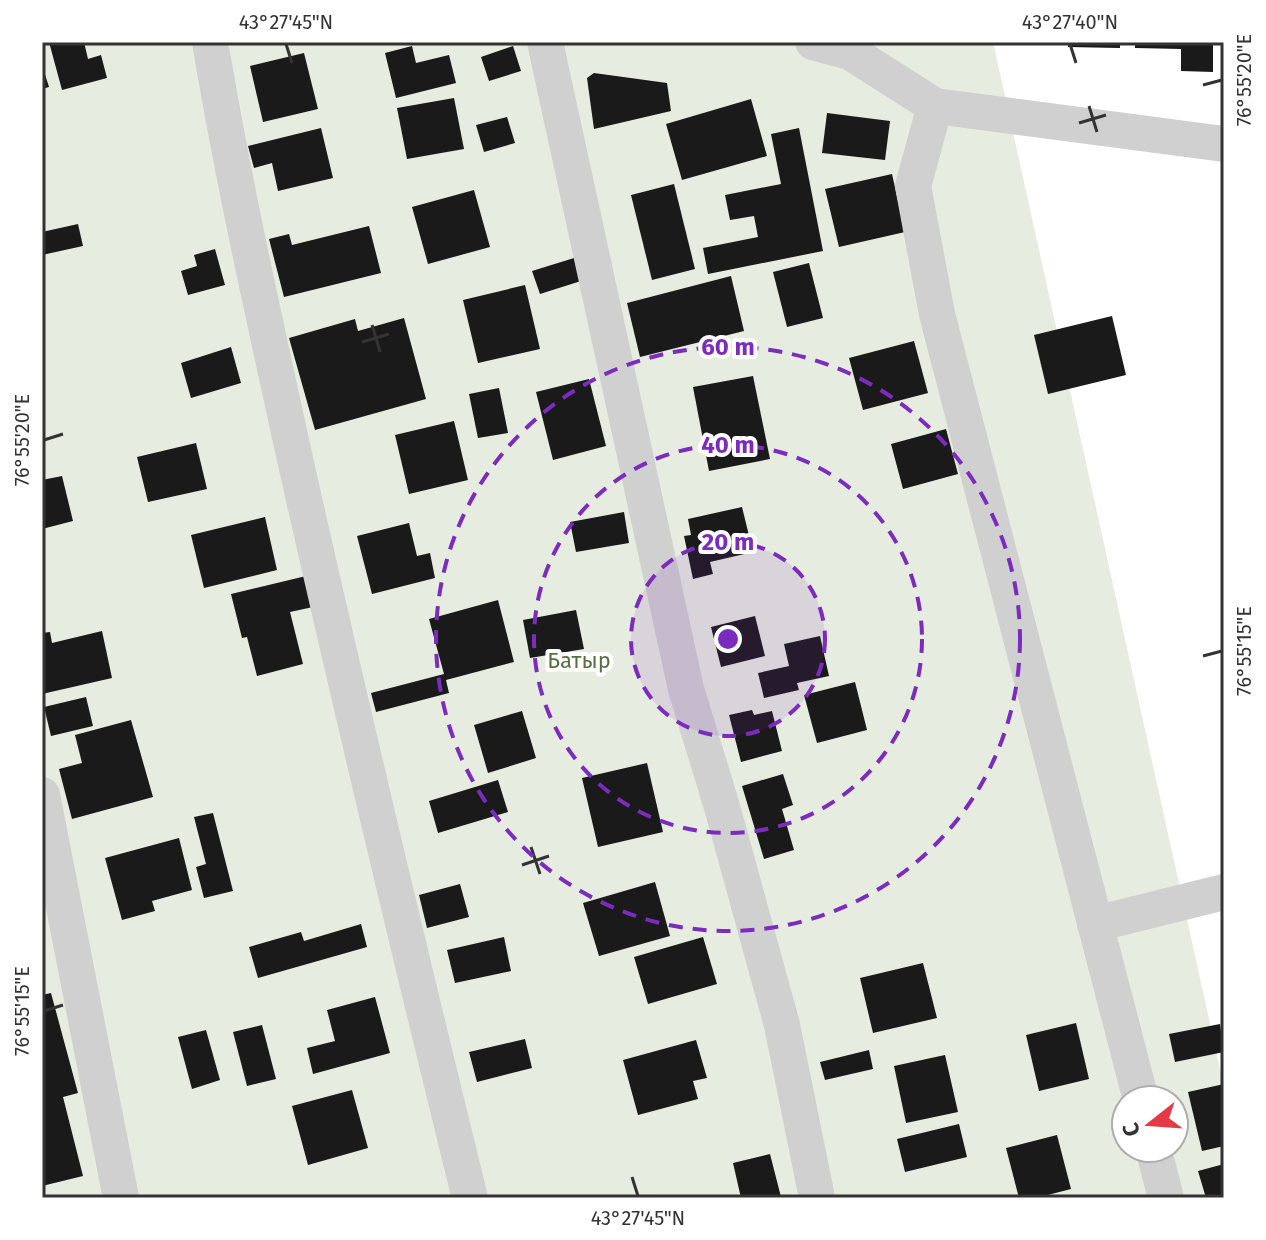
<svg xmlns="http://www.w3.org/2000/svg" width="1266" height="1240" font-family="'Fira Sans',sans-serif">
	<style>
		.green { fill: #e6ecdf; fill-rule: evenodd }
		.building { fill: #1a1a1a }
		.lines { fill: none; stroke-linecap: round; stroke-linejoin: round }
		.minor { stroke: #d0d0d0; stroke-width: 36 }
		.ticks { fill: none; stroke: #333; stroke-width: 3 }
		.ring { fill: none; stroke: #7b2cbf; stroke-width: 4; stroke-dasharray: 14 10 }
		.labels { text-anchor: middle; stroke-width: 8; stroke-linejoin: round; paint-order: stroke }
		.park-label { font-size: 22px; fill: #56703f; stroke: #fff }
		.centre { fill: #7b2cbf; stroke: #fff; stroke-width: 4 }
		.ring-label { font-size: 24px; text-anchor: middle; font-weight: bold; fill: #7b2cbf; stroke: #fff; stroke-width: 8; stroke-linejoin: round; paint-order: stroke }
		.neatline { fill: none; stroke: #333; stroke-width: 3 }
		.ticks-label { font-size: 20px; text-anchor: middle; fill: #333 }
	</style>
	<rect width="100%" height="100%" fill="#fff"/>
	<path class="green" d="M42,42H993L1224,1087V1198H42ZM1126,1100H1174V1148H1126Z"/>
	<g class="building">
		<polygon points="49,42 84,42 88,59 101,55 107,78 62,90"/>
		<polygon points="1068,42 1120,42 1120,48 1068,47"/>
		<polygon points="1135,42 1213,42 1213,72 1181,71 1181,49 1135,48"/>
		<polygon points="412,46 416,63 449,55 456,83 396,98 385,53"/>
		<polygon points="513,46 521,71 489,81 481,57"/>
		<polygon points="304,53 318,109 263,122 250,66"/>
		<polygon points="42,65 49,87 42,89"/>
		<polygon points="594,73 667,83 671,111 594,129 587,78"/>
		<polygon points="454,98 464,149 407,159 397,108"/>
		<polygon points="751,99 767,156 682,180 666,124"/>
		<polygon points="827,113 890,121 885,160 822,153"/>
		<polygon points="507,117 515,143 484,152 476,125"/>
		<polygon points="321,128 333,178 278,191 272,163 254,168 248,146"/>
		<polygon points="799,128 823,251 708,274 703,248 758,237 754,216 730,220 725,195 781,184 771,134"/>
		<polygon points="892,174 905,232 839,247 825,189"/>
		<polygon points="674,184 695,269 652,280 631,195"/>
		<polygon points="474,190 490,247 428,264 412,207"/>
		<polygon points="78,224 83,246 42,255 42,232"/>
		<polygon points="369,226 381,273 284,297 269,239 289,234 292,245"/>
		<polygon points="215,249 225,285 188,295 181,271 197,266 194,255"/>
		<polygon points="574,258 581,281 540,294 532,271"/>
		<polygon points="809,263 823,318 787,327 773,272"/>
		<polygon points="731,276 744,331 640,357 627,303"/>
		<polygon points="525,285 540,349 478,363 463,300"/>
		<polygon points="1112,316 1126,375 1048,394 1034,335"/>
		<polygon points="404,318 426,399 315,430 289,338 355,319 358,331"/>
		<polygon points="914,341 928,393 863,410 849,358"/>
		<polygon points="231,347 241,383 191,398 181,363"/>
		<polygon points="753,376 770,459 709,471 693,387"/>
		<polygon points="589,379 606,446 553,460 536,392"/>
		<polygon points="499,388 508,433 478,438 469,394"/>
		<polygon points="454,421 468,480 409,494 395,435"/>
		<polygon points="946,429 958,474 903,489 891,444"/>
		<polygon points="196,443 207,489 148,502 137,457"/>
		<polygon points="62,476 73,521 42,529 42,480"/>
		<polygon points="742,507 753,552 710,562 713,574 693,579 684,536 691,535 688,519"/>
		<polygon points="624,512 629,543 576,552 570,522"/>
		<polygon points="265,517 277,570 204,588 191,535"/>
		<polygon points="409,523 417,556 430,553 435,578 372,594 357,536"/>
		<polygon points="306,576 313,607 290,612 303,664 257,676 247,637 242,638 231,594"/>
		<polygon points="498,600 514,662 446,680 449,693 376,712 371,693 444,674 429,619"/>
		<polygon points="576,610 584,649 530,658 523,620"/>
		<polygon points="755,616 765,656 721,667 711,627"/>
		<polygon points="102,631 112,678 42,694 42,633 50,632 52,643"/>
		<polygon points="820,636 829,676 797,683 799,690 764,698 758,673 789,666 784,644"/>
		<polygon points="855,682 867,730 817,743 804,695"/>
		<polygon points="86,697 93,726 51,736 44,707"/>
		<polygon points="752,710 754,715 772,711 782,751 741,762 729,715"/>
		<polygon points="522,711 536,758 488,773 474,725"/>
		<polygon points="131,720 153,797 72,819 59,769 82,763 75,735"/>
		<polygon points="647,763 663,832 598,847 582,778"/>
		<polygon points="783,774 793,805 782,809 794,850 764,859 742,786"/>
		<polygon points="498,780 508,812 438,833 429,801"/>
		<polygon points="213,813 233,891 204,898 196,867 206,864 194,817"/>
		<polygon points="179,838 192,890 152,901 155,911 122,920 105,858"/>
		<polygon points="655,882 670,936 599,956 583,903"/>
		<polygon points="460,884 469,917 427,928 419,895"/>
		<polygon points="361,924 367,947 258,978 249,947 301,932 304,941"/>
		<polygon points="504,937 511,971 455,983 447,950"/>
		<polygon points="703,937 717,984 648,1004 634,957"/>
		<polygon points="923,963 937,1018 873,1033 860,978"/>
		<polygon points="51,993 78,1093 63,1097 83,1176 42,1186 42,995"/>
		<polygon points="375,997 390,1053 313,1074 307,1048 335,1041 327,1010"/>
		<polygon points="1076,1023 1089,1079 1039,1091 1026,1035"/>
		<polygon points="1220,1024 1224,1052 1175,1062 1169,1034"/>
		<polygon points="262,1025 276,1079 247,1086 233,1032"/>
		<polygon points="206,1030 220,1080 192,1089 178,1037"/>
		<polygon points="525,1039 532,1068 477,1082 469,1052"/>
		<polygon points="696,1040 707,1078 693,1081 698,1099 638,1115 623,1060"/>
		<polygon points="869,1050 873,1069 825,1080 820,1062"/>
		<polygon points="945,1055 958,1112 906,1123 894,1066"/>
		<polygon points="1224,1084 1224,1146 1202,1151 1188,1092"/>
		<polygon points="352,1090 368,1148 308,1165 292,1106"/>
		<polygon points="959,1124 967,1157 905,1172 897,1139"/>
		<polygon points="1057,1135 1071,1189 1036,1198 1019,1198 1006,1148"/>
		<polygon points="770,1154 781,1197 741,1198 733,1163"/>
		<polygon points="1224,1164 1224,1198 1206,1198 1198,1171"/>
	</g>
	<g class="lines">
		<g class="minor">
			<path d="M210,42C234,185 266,327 297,468C352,712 410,955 470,1198"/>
			<polyline points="545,42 686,689 722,807 782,1025 817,1198"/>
			<polyline points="813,42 850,52 935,106 1224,144"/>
			<polyline points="935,106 913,186 937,314 1141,1100"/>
			<polyline points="42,795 121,1198"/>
			<polyline points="1095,924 1224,892"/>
			<polyline points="1153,1148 1166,1198"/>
		</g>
	</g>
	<path class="ticks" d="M286,44L292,63M1070,44L1076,63M1203,85L1222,80M1089,106L1097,132M1079,123L1106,115M372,325L380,352M362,342L389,334M44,440L63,434M1203,656L1222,651M531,847L540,874M522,865L549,856M44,1011L63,1005M632,1177L638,1196"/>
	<circle cx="728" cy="639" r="97" fill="#7b2cbf" fill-opacity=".12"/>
	<g class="ring">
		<circle cx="728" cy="639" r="97"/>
		<circle cx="728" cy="639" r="194"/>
		<circle cx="728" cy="639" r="292"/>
	</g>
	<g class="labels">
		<g class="park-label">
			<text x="579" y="668">Батыр</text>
		</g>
	</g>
	<circle cx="728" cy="639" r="12" class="centre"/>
	<g class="ring-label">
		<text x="728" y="355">60 m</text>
		<text x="728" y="453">40 m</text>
		<text x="728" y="550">20 m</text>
	</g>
	<rect width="1266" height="1240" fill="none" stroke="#ffffff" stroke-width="88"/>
	<g transform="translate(1150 1124) rotate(253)"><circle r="38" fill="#ffffff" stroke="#adadad" stroke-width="2"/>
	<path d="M0-6L14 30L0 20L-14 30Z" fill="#e63946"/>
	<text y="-12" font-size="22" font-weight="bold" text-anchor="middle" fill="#333333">С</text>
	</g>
	<rect x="44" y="44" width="1178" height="1152" class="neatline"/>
	<g class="ticks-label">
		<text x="286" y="29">43°27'45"N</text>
		<text x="1070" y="29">43°27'40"N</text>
		<text transform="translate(1244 80) rotate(-90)" y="7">76°55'20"E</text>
		<text transform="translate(22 440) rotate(-90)" y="7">76°55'20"E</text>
		<text transform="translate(1244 651) rotate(-90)" y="7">76°55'15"E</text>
		<text transform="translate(22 1011) rotate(-90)" y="7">76°55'15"E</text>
		<text x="638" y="1225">43°27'45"N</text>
	</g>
</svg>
